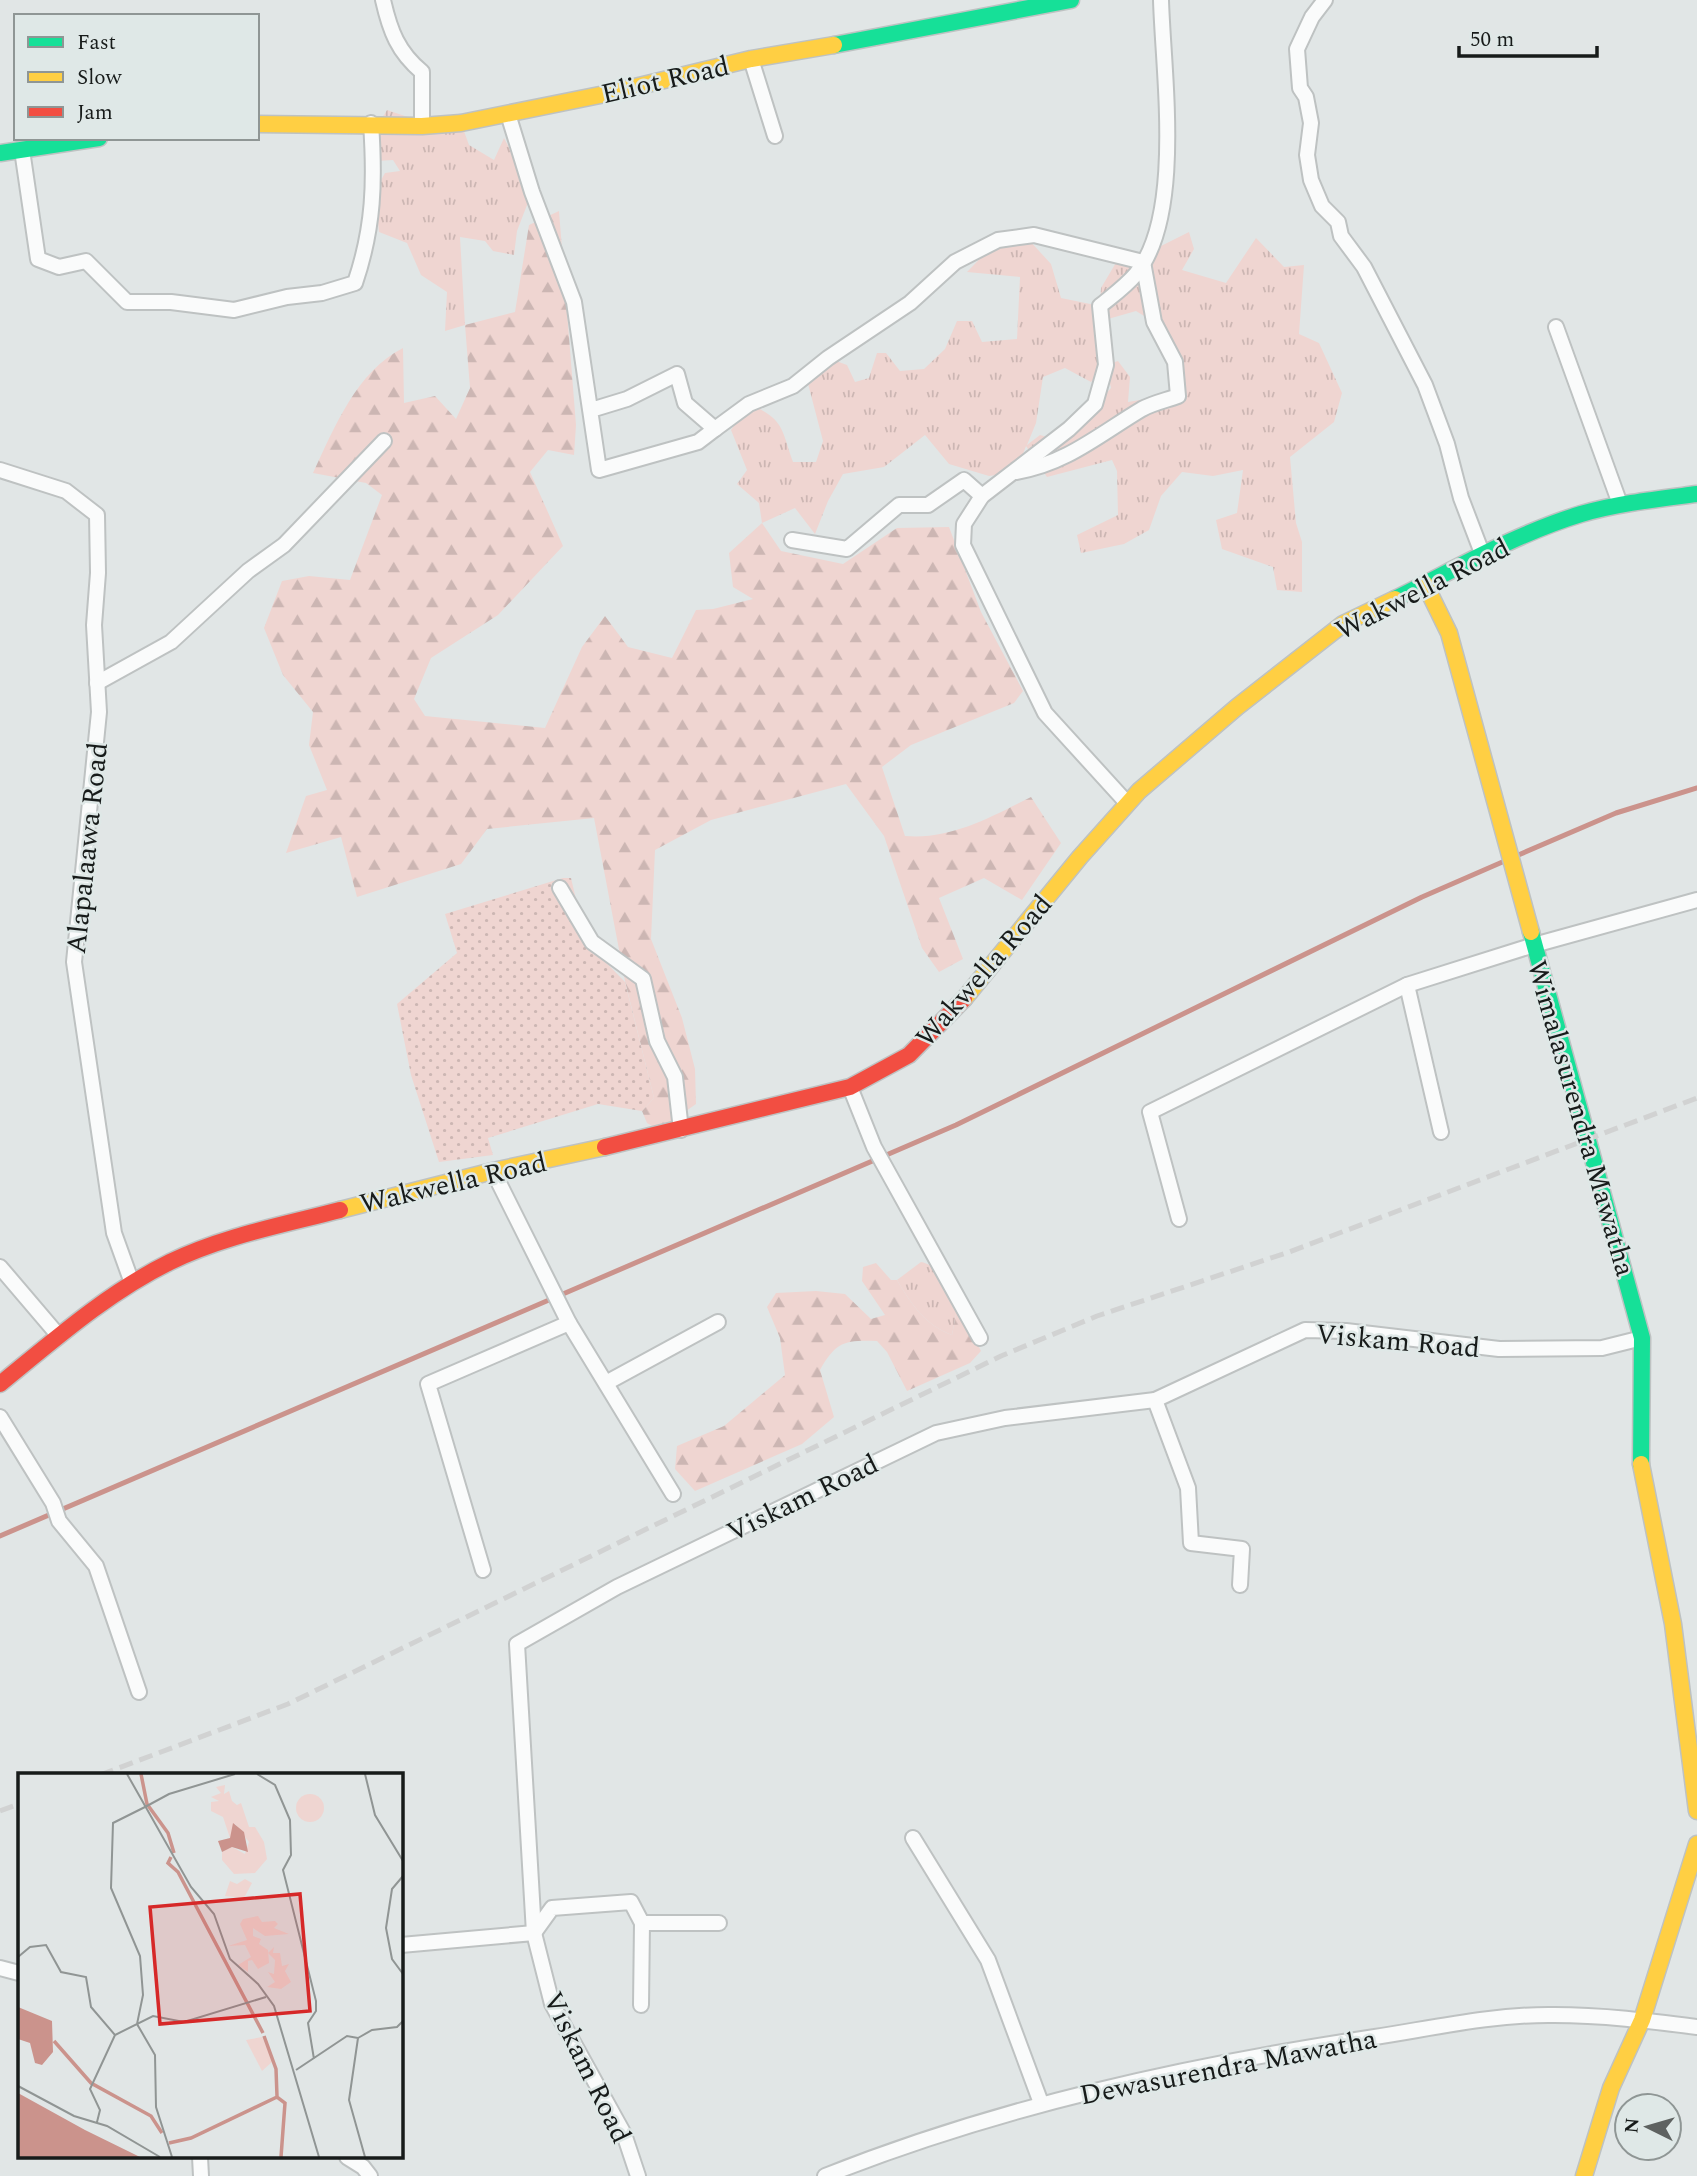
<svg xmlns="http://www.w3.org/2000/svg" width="1697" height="2176" font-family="Spectral,serif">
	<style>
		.grass { fill: url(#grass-tufts); fill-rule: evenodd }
		.forest { fill: url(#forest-firs) }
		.park { fill: url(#park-dots) }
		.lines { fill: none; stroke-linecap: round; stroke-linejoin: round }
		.stream { stroke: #cb938c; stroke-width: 5 }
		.street-casing { stroke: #bec2c2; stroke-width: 18 }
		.fast-casing { stroke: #bec2c2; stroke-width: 19 }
		.slow-casing { stroke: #bec2c2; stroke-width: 19 }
		.jam-casing { stroke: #bec2c2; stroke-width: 19 }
		.street { stroke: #fafbfb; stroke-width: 14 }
		.fast { stroke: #16e098; stroke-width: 16 }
		.slow { stroke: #ffcf43; stroke-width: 16 }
		.jam { stroke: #f24e42; stroke-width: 16 }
		.rail { stroke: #d1d2d2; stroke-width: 5; stroke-dasharray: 14 7; stroke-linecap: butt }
		.labels { text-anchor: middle; stroke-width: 5; stroke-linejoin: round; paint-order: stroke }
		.street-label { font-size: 28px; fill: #171b1a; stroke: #dfe8e7 }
		.inset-river { fill: none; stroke: #cb938c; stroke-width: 3.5 }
		.inset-road { fill: none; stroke: #909594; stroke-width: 2 }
		.view { fill: #d62828; fill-opacity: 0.15; stroke: #d62828; stroke-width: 3.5 }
		.inset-edge { fill: none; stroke: #171b1a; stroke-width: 3.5 }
	</style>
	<defs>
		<pattern id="grass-tufts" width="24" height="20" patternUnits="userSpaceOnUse" patternTransform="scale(1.75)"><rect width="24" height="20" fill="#efd5d1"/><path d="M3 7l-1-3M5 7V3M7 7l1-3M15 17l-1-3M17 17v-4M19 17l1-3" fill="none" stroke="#ccb6b3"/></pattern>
		<pattern id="forest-firs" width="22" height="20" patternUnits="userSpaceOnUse" patternTransform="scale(1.75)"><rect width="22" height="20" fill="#efd5d1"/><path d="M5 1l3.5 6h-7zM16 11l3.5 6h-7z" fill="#ccb6b3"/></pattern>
		<pattern id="park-dots" width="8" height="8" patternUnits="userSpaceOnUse" patternTransform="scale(1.75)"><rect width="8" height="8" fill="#efd5d1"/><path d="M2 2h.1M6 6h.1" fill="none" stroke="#ccb6b3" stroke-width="1.8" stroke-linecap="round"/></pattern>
	</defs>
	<rect width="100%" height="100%" fill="#e1e6e6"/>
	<g class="grass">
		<polygon points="387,110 414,119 461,123 469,145 494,160 504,138 532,192 517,231 514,255 493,251 485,241 460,237 465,325 445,331 447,292 421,275 407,243 379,232 375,191 385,173 400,171 393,160 377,161 376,129"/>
		<path d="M1189,232L1194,249L1182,270L1226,283L1256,238L1284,267L1304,265L1299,334L1319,343L1342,393L1334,422L1290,457L1296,523L1302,542V592L1277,590L1273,567L1222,549L1216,520L1237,513L1243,470L1213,476L1182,472L1161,496L1149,530L1124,544L1081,553L1077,535L1118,515L1117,471L1112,460L1047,477L1026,446L1016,472L989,476L949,464L925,435L884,467L843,474L828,501L815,534L795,508L762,523L759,503L737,484L747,470L731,430L749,404C784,419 781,428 793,462H816L823,441L806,376L828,358L847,365L855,382L869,378L877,353H886L900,371L924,369L945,349L957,321H972L982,342L1017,339L1020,277L967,272L998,240H1029L1051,264L1061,298L1100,306L1101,288L1117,261L1157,248ZM1136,311L1154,322L1177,376L1178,403L1146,399L1128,402L1130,377L1118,361L1106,365L1108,319ZM1106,366L1111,388L1062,441L1040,435L1027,445L1036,423L1043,377L1065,368L1091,382Z"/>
		<path d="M921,1262C943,1266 952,1294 961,1312L956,1314L952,1335C925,1325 912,1305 897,1280Z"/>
	</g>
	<g class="forest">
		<path d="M559,211L576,425L574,455L548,450L530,472L563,546L498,615L431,658L414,699L425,716L545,728L582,647L605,616L628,647L672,658L696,610L713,609L753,599L733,587L729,553L762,523L781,551L843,564L897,528L949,527L981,612L1023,691L1014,703L911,745L882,767L905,836C951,840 991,817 1031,797L1061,843L1022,900L984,878L939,898L963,959L939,972L922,948L884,836L846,784L711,820L655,850L651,939L682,1018L695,1069L696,1104L659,1130L647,1123L642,1111L654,1098L625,981L594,818L487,829L461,864L357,897L341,837L286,853L306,796L327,790L309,745L313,712L283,675L264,628L282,581L309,576L350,580L382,495L366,483L313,473C334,428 357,371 403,348L404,403L435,396L456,419L470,388L465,325L515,312L529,225Z"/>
		<path d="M876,1263L891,1280H897C912,1305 925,1325 952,1335L956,1314L961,1312L981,1351L970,1363L907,1391L887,1352L877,1341C844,1340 836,1342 820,1370L834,1417L802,1444L695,1491L675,1469L677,1446L724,1426L785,1375L780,1338L767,1307L776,1293L816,1291L845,1294L871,1319L885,1315L862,1281L863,1267Z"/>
	</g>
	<polygon class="park" points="563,878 571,878 586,942 625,982 654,1098 642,1111 598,1104 488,1138 493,1155 439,1162 411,1075 397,1004 457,953 445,914"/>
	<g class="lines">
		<g class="stream">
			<polyline points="1516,856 1616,813 1697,788"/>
			<polyline points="0,1536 956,1125 1422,897 1507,860"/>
		</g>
		<g class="street-casing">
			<g id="street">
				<path d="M383,0C390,31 398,52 422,72V126"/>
				<polyline points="1325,0 1312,17 1297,49 1300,88 1306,97 1311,123 1307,155 1311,180 1322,206 1338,222 1341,236 1364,267 1425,385 1447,444 1461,498 1482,553"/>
				<polyline points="751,59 775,136"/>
				<polyline points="508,114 532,192 574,302 599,470 698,442 715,429 685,403 677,374 627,399 591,410"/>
				<path d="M22,150L38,259L59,267L86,261L127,302H171L234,310L287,297L322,293L355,283C374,227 375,181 371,123"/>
				<polyline points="1556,327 1620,504"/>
				<path d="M715,429L749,404L793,386L828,358L910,303L955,262L998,240L1034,235L1143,262L1154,322L1175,362L1178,396C1167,400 1153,403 1142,409C1100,434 1066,464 1016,472"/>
				<polyline points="0,470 66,491 97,515 98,573 94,625 99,712 74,962 114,1233 132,1283"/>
				<polyline points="792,540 847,549 899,505 928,505 964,480 982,496"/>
				<polyline points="97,683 171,642 248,571 284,545 384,441"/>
				<path d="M1127,803L1045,713L963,545L964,524L982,496L1069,429L1095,404L1106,365L1100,306C1112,296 1126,286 1136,274C1184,215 1163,73 1161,0"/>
				<polyline points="560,888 592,942 643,979 657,1041 675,1077 681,1130"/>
				<polyline points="1407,985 1441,1132"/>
				<polyline points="850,1087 874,1147 980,1338"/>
				<polyline points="1179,1219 1150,1112 1407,985 1534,945 1697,900"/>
				<polyline points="0,1267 58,1335"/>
				<polyline points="569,1323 673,1494"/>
				<polyline points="606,1383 718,1322"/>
				<polyline points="1155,1400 1188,1488 1191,1543 1242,1549 1240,1585"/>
				<polyline points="0,1417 53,1503 59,1521 96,1566 139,1692"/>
				<polyline points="483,1570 428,1384 569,1323 493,1171"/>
				<polyline points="913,1838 988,1960 1041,2103"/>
				<polyline points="642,1923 719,1923"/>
				<polyline points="401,1945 534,1933 552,1908 631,1902 642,1923 641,2005"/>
				<polyline points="0,1968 19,1973"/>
				<polyline points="200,2157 201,2176"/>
				<polyline points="347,2157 363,2167 370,2176"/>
				<polyline points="638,2176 624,2134 552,2004 534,1933 517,1644 617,1587 936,1433 1005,1418 1155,1400 1305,1330 1346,1331 1499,1349 1602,1348 1642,1338"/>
				<path d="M825,2176C1001,2106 1188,2065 1375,2037C1433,2028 1495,2014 1554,2015C1602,2015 1650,2021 1697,2027"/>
			</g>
		</g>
		<g class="fast-casing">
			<g id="fast">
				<polyline points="834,45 1071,0"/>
				<polyline points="0,153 99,138"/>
				<path d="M1395,599C1456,569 1515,534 1581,514C1619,503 1658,499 1697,494"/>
				<polyline points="1531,932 1642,1338 1641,1464"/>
			</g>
		</g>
		<g class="slow-casing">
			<g id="slow">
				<polyline points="257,124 422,126 461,123 610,93 751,59 834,45"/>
				<polyline points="1425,584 1449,633 1531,932"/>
				<polyline points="964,999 1080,857 1139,791 1237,707 1343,624 1395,599"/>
				<polyline points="340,1210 493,1171 605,1147"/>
				<polyline points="1641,1464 1673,1624 1697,1811"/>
				<polyline points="1584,2176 1611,2088 1642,2020 1697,1844"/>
			</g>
		</g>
		<g class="jam-casing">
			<g id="jam">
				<polyline points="605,1147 850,1087 909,1055 964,999"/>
				<path d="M0,1384C54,1340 107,1293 170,1262C223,1236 283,1225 340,1210"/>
			</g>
		</g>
		<use href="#street" class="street"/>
		<use href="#fast" class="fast"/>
		<use href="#slow" class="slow"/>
		<use href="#jam" class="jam"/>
		<g class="rail">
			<polyline points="100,1775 288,1704 1001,1356 1097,1316 1289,1252 1697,1098"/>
			<polyline points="0,1811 19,1804"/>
		</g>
	</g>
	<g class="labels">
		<g class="street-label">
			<text transform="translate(665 79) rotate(-13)" y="10">Eliot Road</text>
			<text transform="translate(1422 588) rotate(-27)" y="10">Wakwella Road</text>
			<text transform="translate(86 848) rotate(-84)" y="10">Alapalaawa Road</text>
			<text transform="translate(983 970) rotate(-49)" y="10">Wakwella Road</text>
			<text transform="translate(1582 1118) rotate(74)" y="10">Wimalasurendra Mawatha</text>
			<text transform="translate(453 1182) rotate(-13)" y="10">Wakwella Road</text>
			<text transform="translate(1398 1340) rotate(5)" y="10">Viskam Road</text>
			<text transform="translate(802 1497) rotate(-26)" y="10">Viskam Road</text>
			<text transform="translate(1228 2066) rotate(-11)" y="10">Dewasurendra Mawatha</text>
			<text transform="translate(588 2067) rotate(64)" y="10">Viskam Road</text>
		</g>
	</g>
	<g transform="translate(18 1773)">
		<rect width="385" height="385" fill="#e1e6e6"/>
		<path d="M256,174L255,180H262L264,193L271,191L267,198L273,209L263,216L249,214L257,209L250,199L256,201L257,187L250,180Z" fill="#efd5d1"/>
		<path d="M207,12L206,21L211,18L214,28L219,32L223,30L231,54H237L246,69L249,86L237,100L216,101L204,87V79L214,74L227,81L231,69L217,51L212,65L205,44L193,38V29L201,28L193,24L203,20L198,14ZM227,106L234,110L226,125L207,123L212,108L219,111ZM240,143L244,149L257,148L260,151L256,155L271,161L247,163L235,155V163L243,166L241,171L250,177L251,190L240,196L234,187L230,188V199L220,192L233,184L227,172L210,173L229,167L222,151L225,146Z" fill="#efd5d1"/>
		<path d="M244,264L255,288L244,298L228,267Z" fill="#efd5d1"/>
		<path d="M278 35a14 14 0 1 1 28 0a14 14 0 1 1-28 0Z" fill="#efd5d1"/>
		<path d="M215,50L226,59L230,79L214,74L204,79L200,68L212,65ZM0,234L34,248L35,279L24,292L17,290L12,270L0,266ZM0,320L67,357L122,384H0Z" fill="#cb938c"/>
		<path class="inset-river" d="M123,1L129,31L150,60L156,80M153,84L150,90L160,99L245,260M246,263L258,296L259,323M36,268L73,310L133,343L144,360M151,370L173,365L259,324L267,330L263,384"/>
		<path class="inset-road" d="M109,1L173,114L196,141L212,186L240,211L256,233L301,384M239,1L257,12L272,47L273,82L265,97L298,228V238L290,250L296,286M347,1L357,42L385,88M127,34L95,50L93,115L122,183L125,222L119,251L137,282L138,334L154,384M127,34L151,21L217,1M385,103L374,116L368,155L374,186L385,201M0,184L12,174L28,172L43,199L68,204L73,234L97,262M340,265L331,327L347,384M340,265L354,257L379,254L385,248M278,297L329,263L340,265M0,313L56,343L89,353L142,384M79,349L82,337L72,316L97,262L135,243L166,249L248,224"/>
		<path class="view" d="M282,121L292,238L142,251L132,134Z"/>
		<rect width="385" height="385" class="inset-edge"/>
	</g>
	<rect x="14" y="14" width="245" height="126" fill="#dfe8e7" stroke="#8f9695" stroke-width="2"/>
	<rect x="28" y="37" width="35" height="10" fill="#16e098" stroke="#8f9695" stroke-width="2"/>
	<text x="77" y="49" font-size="21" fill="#171b1a">Fast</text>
	<rect x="28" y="72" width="35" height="10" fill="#ffcf43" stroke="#8f9695" stroke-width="2"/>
	<text x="77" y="84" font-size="21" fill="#171b1a">Slow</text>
	<rect x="28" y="107" width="35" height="10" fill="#f24e42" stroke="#8f9695" stroke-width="2"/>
	<text x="77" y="119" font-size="21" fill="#171b1a">Jam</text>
	<g transform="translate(1648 2127) rotate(275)"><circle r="33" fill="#dfe8e7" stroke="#8f9695" stroke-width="2"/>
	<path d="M0-5L12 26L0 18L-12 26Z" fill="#5e6261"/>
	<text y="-10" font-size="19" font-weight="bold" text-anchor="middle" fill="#171b1a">N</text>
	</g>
	<path d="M1459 46v10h138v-10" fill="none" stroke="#171b1a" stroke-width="3.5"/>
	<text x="1470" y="46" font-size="21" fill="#171b1a" stroke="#dfe8e7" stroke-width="5" paint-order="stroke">50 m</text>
</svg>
